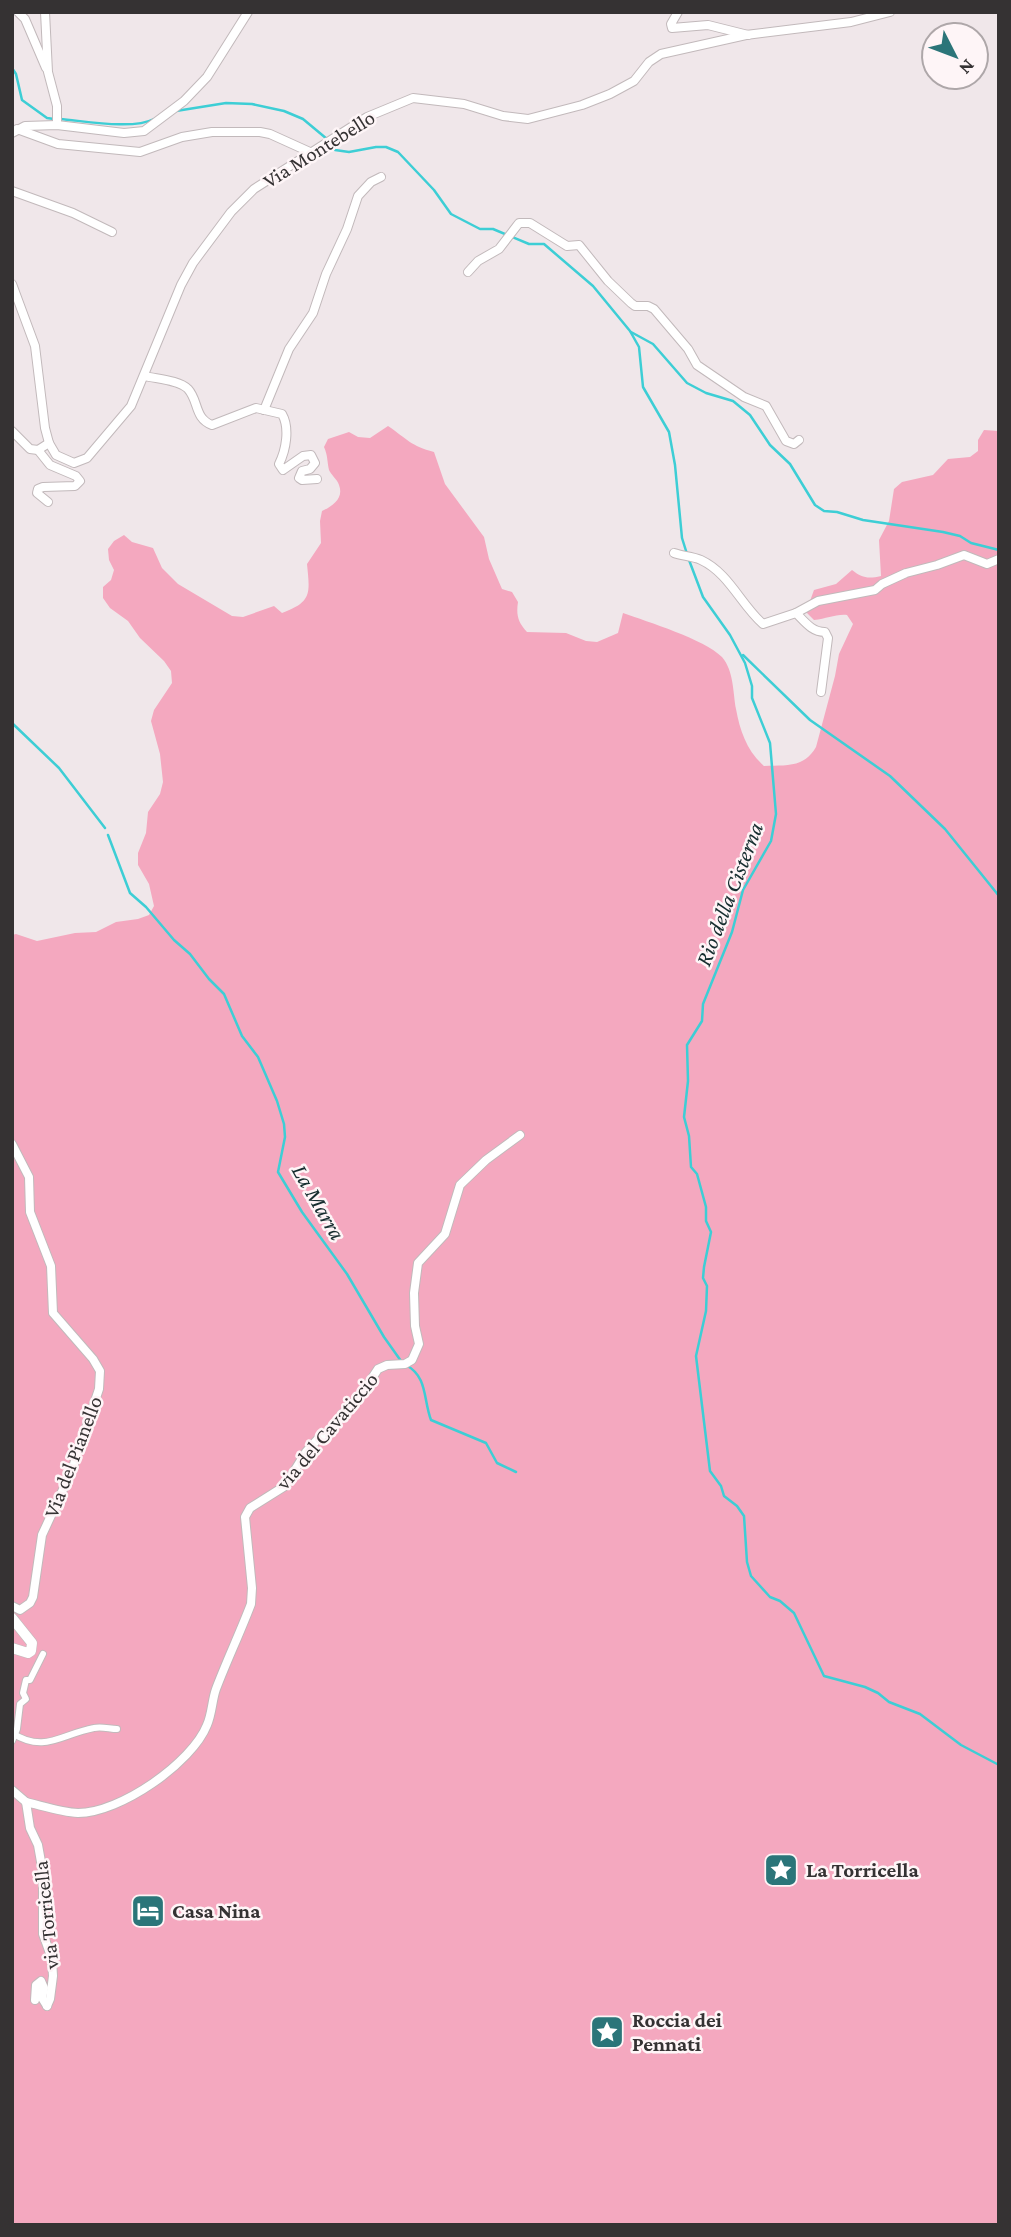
<svg xmlns="http://www.w3.org/2000/svg" width="1011" height="2237" font-family="'Crimson Pro',serif">
	<style>
		.green { fill: #f4a8bf }
		.lines { fill: none; stroke-linecap: round; stroke-linejoin: round }
		.stream { stroke: #3dced5; stroke-width: 2.5 }
		.pedestrian-casing { stroke: #c2b9bb; stroke-width: 8 }
		.minor-casing { stroke: #c2b9bb; stroke-width: 10 }
		.tertiary-casing { stroke: #c2b9bb; stroke-width: 11 }
		.pedestrian { stroke: #fff; stroke-width: 6 }
		.minor { stroke: #fff; stroke-width: 8 }
		.tertiary { stroke: #fff; stroke-width: 10 }
		.labels { text-anchor: middle; stroke-width: 5; stroke-linejoin: round; paint-order: stroke }
		.street-label { font-size: 21px; fill: #353233; stroke: #fef5f7 }
		.poi-label { font-size: 21px; font-weight: bold; fill: #353233; stroke: #fef5f7; text-anchor: start }
		.water-label { font-size: 23px; font-style: italic; fill: #162d2f; stroke: #fef5f7 }
	</style>
	<rect width="100%" height="100%" fill="#f0e7ea"/>
	<path class="green" d="M388,426C407,439 411,446 434,452L445,484L484,537L489,559L502,589L512,592L518,602C516,615 518,622 527,632L566,633L586,641L597,642L618,633L623,613C648,622 704,639 722,657C734,671 733,693 736,709C740,731 747,751 764,766C786,765 804,768 816,747L835,676L839,654L853,624L847,615C835,614 827,619 814,620L806,612L814,590L836,584L852,570C862,578 868,579 881,576L879,540L889,521L894,489L902,482L933,475L948,459L970,457L978,451V440L984,430L999,431V2225H12V935L16,934L37,941L75,933L96,932L116,922L138,919L149,915L154,906L149,884L138,865V853L146,833L148,812L160,794L163,782L160,754L151,721L154,710L172,683L171,671L164,661L140,638L128,621L110,608L103,598V587L111,580L114,570L109,560L108,549L114,541L124,535L132,542L153,548L162,568L178,584L232,616L243,617L274,606L282,613C312,602 310,594 307,564L321,543L320,521L322,511C333,506 344,498 339,485C337,479 331,475 329,470C327,462 328,456 324,447L328,439L349,432L358,437L370,438Z"/>
	<g class="lines">
		<g class="stream">
			<polyline points="12,68 16,74 22,100 47,118 54,119"/>
			<polyline points="176,111 226,103 252,104 284,111 303,119 327,139"/>
			<path d="M60,119C85,121 133,130 154,119"/>
			<polyline points="331,144 335,150 349,152 376,147 386,147 398,152 434,190 451,214 480,229 493,229 529,244 544,244 593,286 630,331 639,347 643,387 669,432 675,465 682,538 687,554"/>
			<polyline points="631,332 653,344 687,383 706,393 733,401 750,415 770,445 790,464 815,505 824,511 837,512 863,520 943,532 960,536 971,543 999,550"/>
			<polyline points="689,560 703,597 730,635 745,663 752,686 752,698 770,743 776,814 771,841 743,890 732,932 703,1004 702,1021 687,1045 688,1081 684,1117 689,1136 691,1167 697,1174 706,1207 706,1221 711,1232 704,1267 703,1278 707,1286 706,1311 696,1356 710,1471 721,1486 724,1496 737,1506 744,1516 747,1562 751,1576 770,1597 780,1601 794,1613 824,1676 865,1687 878,1693 889,1702 920,1714 961,1745 999,1765"/>
			<polyline points="743,655 810,720 890,776 945,829 999,896"/>
			<polyline points="12,723 59,768 105,828"/>
			<polyline points="108,835 130,893 146,907 174,940 190,954 209,979 224,994 242,1036 258,1057 277,1101 284,1124 285,1137 278,1172 302,1212 347,1274 384,1337 401,1361"/>
			<path d="M406,1365C428,1377 423,1399 431,1420L486,1443L497,1463L516,1472"/>
		</g>
		<g class="pedestrian-casing">
			<g id="pedestrian">
				<path d="M12,1733C45,1754 61,1734 94,1728C101,1726 110,1729 117,1729"/>
				<polyline points="12,1741 17,1729 20,1704 26,1699 23,1693 26,1680 30,1680 43,1654"/>
			</g>
		</g>
		<g class="minor-casing">
			<g id="minor">
				<polyline points="18,12 25,19 46,68"/>
				<polyline points="45,12 48,72 57,106 57,125"/>
				<polyline points="678,12 671,24 672,28 708,25 748,35"/>
				<polyline points="17,129 58,144 140,152 182,137 212,132 260,132 270,134 312,153"/>
				<polyline points="12,133 25,126 57,125 124,133 144,131 184,101 207,77 248,12"/>
				<polyline points="12,191 73,213 112,232"/>
				<polyline points="468,272 478,261 499,249 519,223 530,223 567,246 579,245 608,281 631,303 635,306 648,306 654,309 688,349 697,365 744,397 766,406 786,441 794,444 799,440"/>
				<polyline points="12,284 35,346 45,428 49,443 56,455 74,463 87,458 131,406 181,285 193,263 231,212 254,189 367,117 413,98 464,104 503,116 528,119 582,105 610,94 634,81 649,62 661,54 746,35 851,22 890,12"/>
				<path d="M145,376C157,379 179,380 188,389C199,401 194,418 212,425L256,408L282,414C290,428 286,450 279,464L283,470L303,456L311,455L315,463L310,469L302,471L299,478L302,480L317,479"/>
				<polyline points="264,410 289,349 313,313 326,274 347,229 358,196 371,182 381,177"/>
				<polyline points="12,431 30,449 38,450"/>
				<polyline points="48,502 37,493 38,489 43,487 75,486 80,481 76,476 50,465 38,450 49,443"/>
				<path d="M674,553C682,556 692,556 701,560C729,573 741,605 763,624L796,613C805,622 812,632 825,632L828,638L821,692"/>
				<polyline points="796,613 818,601 875,590 882,584 906,573 937,565 964,555 987,564 999,559"/>
				<polyline points="12,1144 29,1177 30,1212 51,1266 53,1313 93,1359 100,1371 99,1389 72,1470 42,1535 33,1597 30,1603 20,1610 12,1606"/>
				<polyline points="12,1790 26,1802 30,1828 38,1845 43,1873 43,1934 52,1959 53,1976 50,1999 47,2006"/>
				<path d="M26,1802C43,1806 61,1812 78,1813C120,1813 192,1763 207,1725C212,1714 212,1700 216,1689C227,1660 240,1633 251,1604L252,1588L245,1517L250,1508L285,1486L306,1452L318,1439L333,1428L342,1414L357,1401L378,1369L387,1365L405,1364L412,1360L419,1344L415,1326L414,1293L418,1263L445,1234L460,1185L486,1160L520,1135"/>
				<polyline points="35,2000 36,1985 41,1981 44,1988 42,1998 47,2006"/>
			</g>
		</g>
		<g class="tertiary-casing">
			<polyline id="tertiary" points="12,1618 32,1643 31,1651 28,1653 12,1648"/>
		</g>
		<use href="#pedestrian" class="pedestrian"/>
		<use href="#minor" class="minor"/>
		<use href="#tertiary" class="tertiary"/>
	</g>
	<defs>
		<g id="sight-square" transform="scale(1.75)"><rect x="-9" y="-9" width="18" height="18" rx="4" fill="#2b7579" stroke="#fef5f7"/><path d="M0-6L1.8-2.2L6-1.7L2.9 1.2L3.7 5.4L0 3.3L-3.7 5.4L-2.9 1.2L-6-1.7L-1.8-2.2Z" fill="#fff"/></g>
		<g id="hotel-square" transform="scale(1.75)"><rect x="-9" y="-9" width="18" height="18" rx="4" fill="#2b7579" stroke="#fef5f7"/><path d="M-6-4.5h1.5V1H6V5H4.5V3h-9V5H-6ZM-4 0a1.8 1.8 0 1 1 3.6 0ZM.5 0V-2.5h3Q6-2.5 6 0Z" fill="#fff"/></g>
	</defs>
	<g fill-rule="evenodd">
		<use href="#sight-square" x="781" y="1870"/>
		<use href="#hotel-square" x="148" y="1911"/>
		<use href="#sight-square" x="607" y="2032"/>
	</g>
	<g class="labels">
		<g class="street-label">
			<text transform="translate(319 149) rotate(-32)" y="7">Via Montebello</text>
			<text transform="translate(327 1431) rotate(-50)" y="7">via del Cavaticcio</text>
			<text transform="translate(73 1457) rotate(-69)" y="7">Via del Pianello</text>
			<text transform="translate(46 1915) rotate(-96)" y="7">via Torricella</text>
		</g>
		<g class="poi-label">
			<text x="806" y="1877">La Torricella</text>
			<text x="172" y="1918">Casa Nina</text>
			<text x="632" y="2027">Roccia dei<tspan x="632" dy="24">Pennati</tspan></text>
		</g>
		<g class="water-label">
			<text transform="translate(729 894) rotate(-69)" y="8">Rio della Cisterna</text>
			<text transform="translate(319 1202) rotate(60)" y="8">La Marra</text>
		</g>
	</g>
	<rect width="1011" height="2237" fill="none" stroke="#353233" stroke-width="28"/>
	<g transform="translate(955 56) rotate(132)"><circle r="33" fill="#fef5f7" stroke="#aea7a9" stroke-width="2"/>
	<path d="M0-5L12 26L0 18L-12 26Z" fill="#2b7579"/>
	<text y="-10" font-size="19" font-weight="bold" text-anchor="middle" fill="#353233">N</text>
	</g>
</svg>
